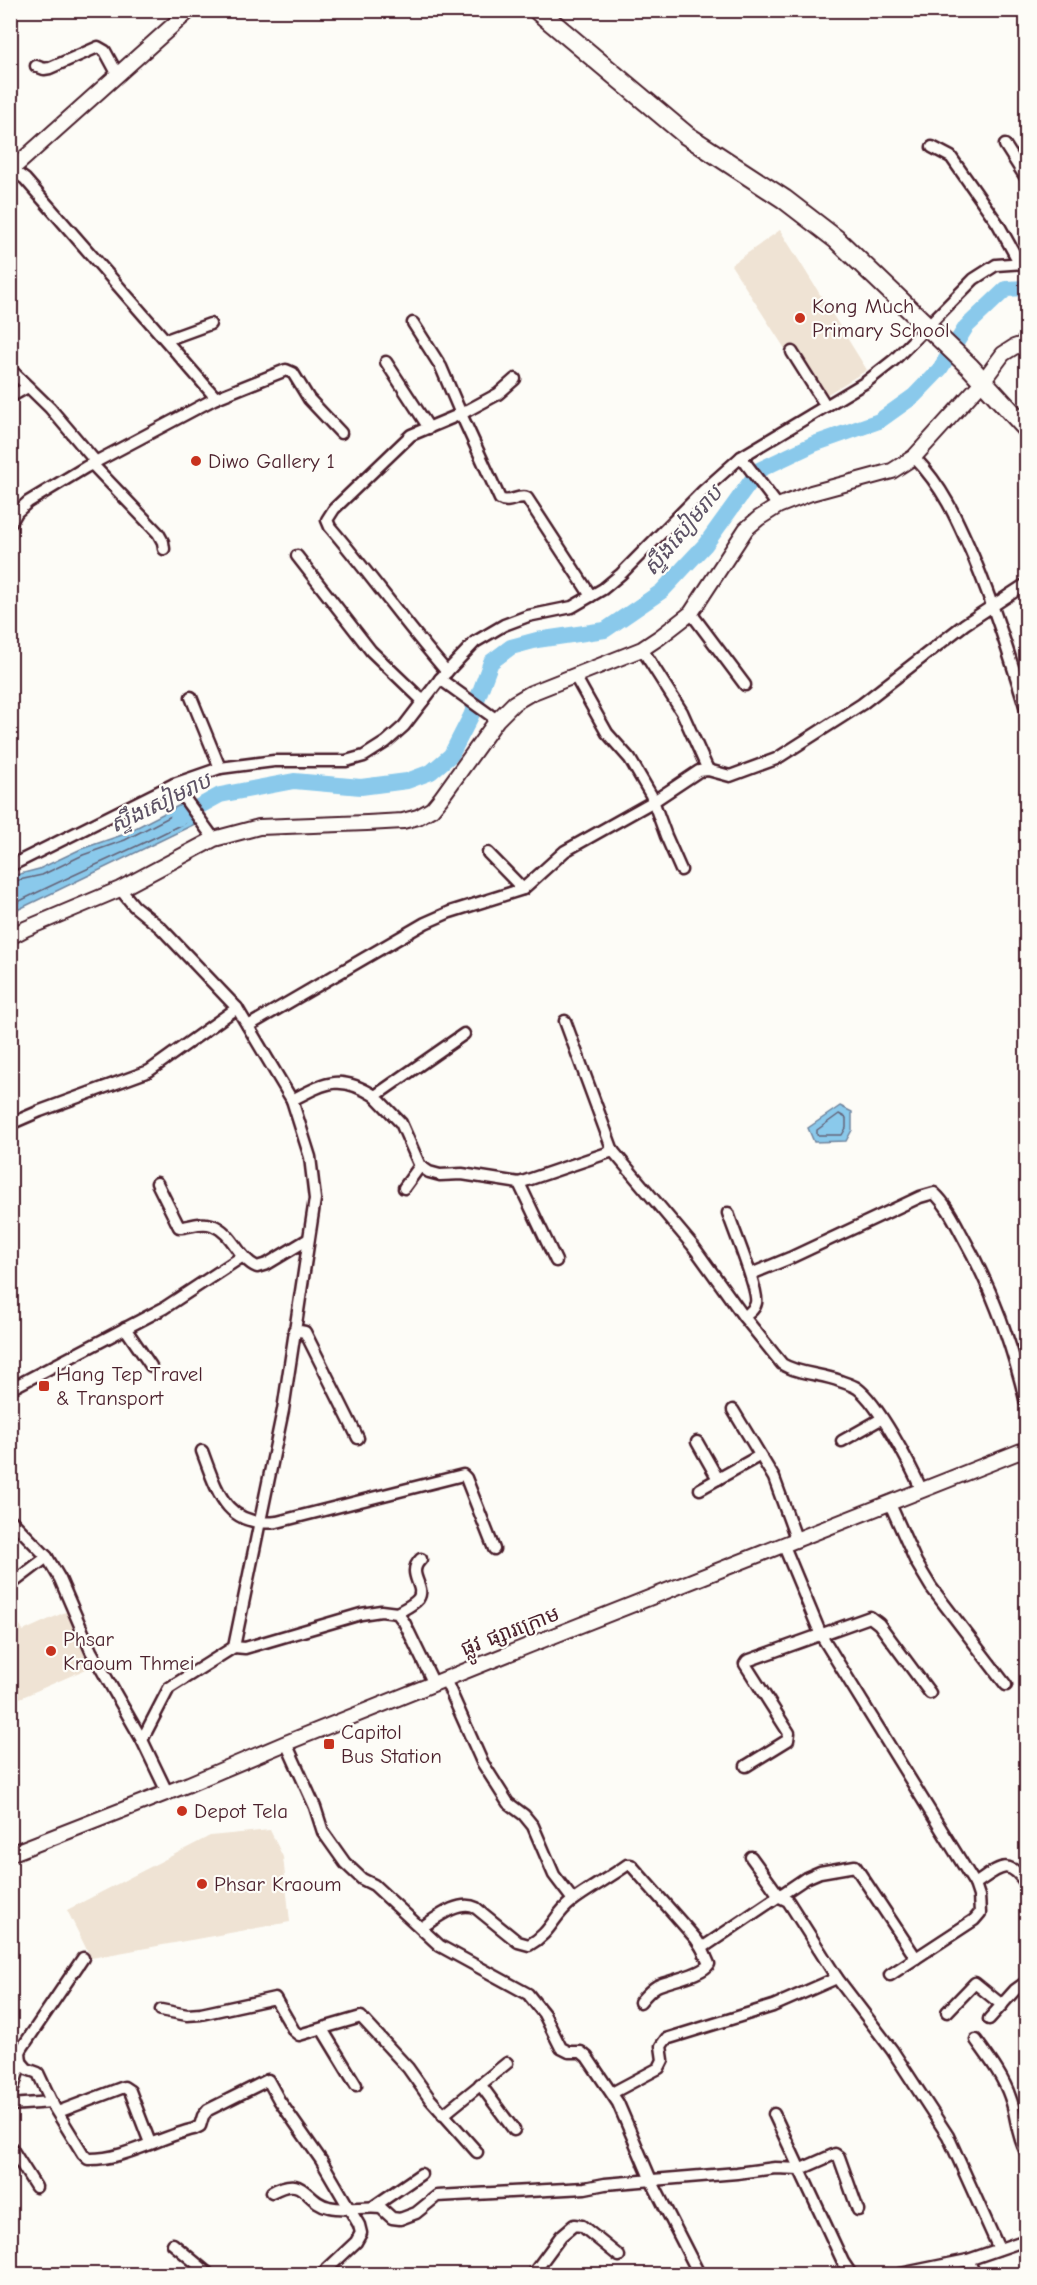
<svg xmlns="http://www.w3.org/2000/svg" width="1037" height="2285" font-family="'Comic Neue','Noto Sans Khmer',sans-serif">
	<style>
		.built { fill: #efe3d4 }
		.water { fill: #8ac9eb; stroke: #70859e; stroke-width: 1.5 }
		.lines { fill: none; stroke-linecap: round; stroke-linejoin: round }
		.shore { stroke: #646378; stroke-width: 1.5 }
		.river { stroke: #8ac9eb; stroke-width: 16 }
		.street-casing { stroke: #4a1f2b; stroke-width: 15 }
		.secondary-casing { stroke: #4a1f2b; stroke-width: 18 }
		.highway-casing { stroke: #4a1f2b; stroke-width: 22 }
		.street { stroke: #fdfcf7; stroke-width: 10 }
		.secondary { stroke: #fdfcf7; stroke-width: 14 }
		.highway { stroke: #fdfcf7; stroke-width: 18 }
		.poi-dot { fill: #c8321e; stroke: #fdfcf7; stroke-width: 2 }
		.labels { text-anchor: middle; stroke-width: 4.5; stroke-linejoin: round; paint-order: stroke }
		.poi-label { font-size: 21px; fill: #4a1f2b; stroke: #fdfcf7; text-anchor: start }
		.street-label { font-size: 21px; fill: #4a1f2b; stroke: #fdfcf7 }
		.water-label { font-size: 22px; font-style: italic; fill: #5d5265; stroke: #fdfcf7 }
	</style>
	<rect width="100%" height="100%" fill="#fdfcf7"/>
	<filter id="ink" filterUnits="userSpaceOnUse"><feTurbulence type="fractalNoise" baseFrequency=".0167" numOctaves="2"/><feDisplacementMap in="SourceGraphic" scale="12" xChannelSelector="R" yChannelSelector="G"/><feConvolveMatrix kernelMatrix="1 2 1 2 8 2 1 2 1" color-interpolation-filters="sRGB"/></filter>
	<g filter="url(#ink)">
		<g class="built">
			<polygon points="780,230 867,370 818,400 731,265"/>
			<polygon points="72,1609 100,1663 11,1702 11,1620 16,1618 23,1631"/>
			<polygon points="270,1830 283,1857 290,1922 91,1958 67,1910 210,1836"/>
		</g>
		<g class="water">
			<polygon points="182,804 197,823 11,913 12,876 39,869 81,849 122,835"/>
			<polygon points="840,1106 852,1112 852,1130 846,1141 814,1142 808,1128"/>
		</g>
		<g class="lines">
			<g class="shore">
				<path d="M10,882L42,875L83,855L125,840L179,812H182L187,819L186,822C128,852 68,876 10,906"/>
				<polygon points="839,1114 846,1118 846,1128 842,1135 817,1135 817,1130"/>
			</g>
			<polyline class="river" points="178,818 220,795 294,781 361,787 407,781 431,772 451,755 471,716 491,662 511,647 537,640 605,630 662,591 705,545 759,470 814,444 879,421 914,396 940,369 966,327 1006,289 1026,288"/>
			<g class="street-casing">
				<g id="street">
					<polyline points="36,66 44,69 50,68 98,47 105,51 118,75"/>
					<polyline points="1005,145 1026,178"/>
					<polyline points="932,147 951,157 998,224 1019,262"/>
					<polyline points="10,168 25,179 216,398"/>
					<polyline points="413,323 441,367 461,414 498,394 515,379"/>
					<polyline points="166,340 210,324"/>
					<polyline points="792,352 826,406"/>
					<polyline points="386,362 429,428"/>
					<polyline points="10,369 50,408 96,462"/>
					<polyline points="10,397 28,387"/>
					<polyline points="741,457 778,506"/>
					<path d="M914,457C943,487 956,517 973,556C994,606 1010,657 1026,709"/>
					<polyline points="92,464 158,533 163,542 164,549"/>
					<polyline points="10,524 17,512 28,502 86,467 216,398 286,370 293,373 309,399 341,433"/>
					<polyline points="297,556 371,651 423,701"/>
					<polyline points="691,613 745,685"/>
					<polyline points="642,649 682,712 708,770"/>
					<path d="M447,672C406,625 370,574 330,527L327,520L334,509L411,435L461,414L500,499C509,505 518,494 527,498L591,596"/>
					<polyline points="575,676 607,733 630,759 651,795 666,836 681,870"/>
					<polyline points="440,679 497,720"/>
					<polyline points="191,697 220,768"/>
					<polyline points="174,784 214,839"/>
					<polyline points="488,853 523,889"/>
					<polyline points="10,866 174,784 220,768 274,761 346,761 364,756 386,742 404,726 440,679 475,642 504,625 528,616 572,607 603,589 621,574 703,491 741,457 866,382 894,360 974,279 996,265 1026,263"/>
					<polyline points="120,889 134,906 161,928 237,1008 292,1100 310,1157 315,1199 283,1410 234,1647 169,1688 142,1740"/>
					<polyline points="565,1021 613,1151"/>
					<polyline points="248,1026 425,923 450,912 523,889 565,851 654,801 699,771 708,770 730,776 776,759 862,704 965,624 1026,584"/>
					<polyline points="375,1096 401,1123 420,1166 404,1188"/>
					<path d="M292,1100C327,1082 340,1074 375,1096L464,1034"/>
					<polyline points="10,1124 40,1111 149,1071 237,1008"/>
					<path d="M420,1166L429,1172L440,1175L462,1174L519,1183L613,1151L693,1246L744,1317L782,1364C798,1374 822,1374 840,1381C845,1383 852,1385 857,1388C878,1403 911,1466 922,1491"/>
					<path d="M157,1183L179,1227C190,1227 201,1221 212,1225C234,1233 237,1258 257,1267L267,1264L307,1240"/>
					<polyline points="519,1183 556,1261"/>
					<path d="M728,1213C733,1229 759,1290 756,1303C755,1309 749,1313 744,1317"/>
					<path d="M751,1274L790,1258L920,1197L934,1193C946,1204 954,1220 962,1235C992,1288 1012,1344 1026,1403"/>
					<polyline points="125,1328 151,1366"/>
					<polyline points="294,1330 305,1332 358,1438"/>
					<polyline points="10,1389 164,1308 243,1256"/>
					<polyline points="733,1410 774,1478 797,1541"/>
					<polyline points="842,1441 881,1419"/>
					<polyline points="697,1442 718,1479"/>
					<path d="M202,1451C217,1491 226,1528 277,1522L463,1475L466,1478L494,1549"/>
					<polyline points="700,1489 759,1456"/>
					<polyline points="890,1504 916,1562 931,1587 1006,1685"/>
					<polyline points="10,1519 47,1557 60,1579 91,1651 142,1740 167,1792"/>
					<polyline points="784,1546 821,1635 975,1884 979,1896 980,1913 974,1920 890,1975"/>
					<polyline points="10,1585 47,1557"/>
					<path d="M397,1613C404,1609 413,1605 418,1599C427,1586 405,1574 421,1559"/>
					<polyline points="234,1647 245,1648 361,1614 381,1611 397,1613 404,1622 434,1684"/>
					<polyline points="445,1679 482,1762 508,1803 524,1815 533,1826 554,1875 573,1900"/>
					<polyline points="286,1743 315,1807 323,1832 345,1863 362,1879 374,1885 440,1946 528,1994 544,2014 561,2048 569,2052 581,2052 587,2057 618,2103 651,2180 699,2274"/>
					<polyline points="746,1766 788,1740 789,1733 745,1664 747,1661 870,1617 879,1624 930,1693"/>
					<polyline points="751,1857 780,1897 788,1901 837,1978 892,2050 948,2136 999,2249"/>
					<path d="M975,1884C999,1868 1008,1856 1026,1884"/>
					<path d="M421,1928C435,1919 459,1899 476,1908L518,1942L529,1945C551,1933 553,1916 571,1902C588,1889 609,1878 627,1865H631L696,1939L702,1948L709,1964C702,1975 670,1980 657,1986C650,1990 645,1996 640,2002"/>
					<polyline points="702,1948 806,1878 820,1872 855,1866 916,1958"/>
					<polyline points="161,2010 187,2015 201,2014 275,1998 294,2031 299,2035 361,2017 408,2068 430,2099 477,2152"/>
					<polyline points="947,2012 975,1983 1002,2005"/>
					<polyline points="989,2019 1015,1990 1026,1982"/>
					<polyline points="322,2029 356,2085"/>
					<path d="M976,2040C988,2057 1003,2076 1010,2097C1017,2115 1016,2134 1026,2152"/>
					<polyline points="21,2062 20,2052 22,2048 83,1958"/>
					<polyline points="480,2084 514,2130"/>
					<polyline points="612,2093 659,2068 663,2060 661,2046 666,2039 773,2006 837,1978"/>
					<path d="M10,2098L21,2062L27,2069L38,2073L54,2107L83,2154L88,2159C124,2160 159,2137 194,2129L200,2126L203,2116L208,2110L268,2080L279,2100L321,2160L359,2225L361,2233L356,2242L322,2274"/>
					<polyline points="10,2105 52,2102"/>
					<polyline points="58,2112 124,2087 130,2091 150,2143"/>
					<polyline points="774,2114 843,2262 851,2274"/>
					<polyline points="443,2115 507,2063"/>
					<polyline points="10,2146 36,2187"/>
					<path d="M272,2192C306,2173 304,2202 329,2207C346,2211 364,2206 381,2208L392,2218L400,2219L416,2213L437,2196L585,2188L605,2184L737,2173L775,2168L801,2169L835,2154L839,2157L858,2210"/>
					<polyline points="373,2207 421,2174"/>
					<polyline points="173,2244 209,2274"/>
					<polyline points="968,2260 975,2274"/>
					<polyline points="533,2274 561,2236 574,2225 582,2226 619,2256"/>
					<polyline points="900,2274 968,2260 1026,2240"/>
				</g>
			</g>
			<g class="secondary-casing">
				<g id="secondary">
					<polyline points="10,171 190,10"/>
					<polyline points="10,937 25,929 120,889 214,839 259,827 367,823 403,821 418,817 432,809 441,798 497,720 514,703 531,693 642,649 660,637 691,613 746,529 759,518 778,506 811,493 892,471 914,457 983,381 1003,354 1014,347 1026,343"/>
					<polyline points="10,1854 189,1784 286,1743 530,1645 1026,1449"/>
				</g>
			</g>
			<g class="highway-casing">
				<polyline id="highway" points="537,10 686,135 784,199 836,239 970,367 1026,428"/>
			</g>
			<use href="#street" class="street"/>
			<use href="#secondary" class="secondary"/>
			<use href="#highway" class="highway"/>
		</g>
	</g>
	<g class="poi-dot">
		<circle cx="800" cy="318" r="6"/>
		<circle cx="196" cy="461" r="6"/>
		<rect x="38" y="1380" width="12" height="12" rx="3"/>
		<circle cx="51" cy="1651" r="6"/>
		<rect x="323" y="1738" width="12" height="12" rx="3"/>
		<circle cx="182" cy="1811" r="6"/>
		<circle cx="202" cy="1884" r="6"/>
	</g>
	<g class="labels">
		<g class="poi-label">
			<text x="812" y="313">Kong Much<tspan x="812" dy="24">Primary School</tspan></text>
			<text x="208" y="468">Diwo Gallery 1</text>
			<text x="56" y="1381">Hang Tep Travel<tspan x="56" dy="24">&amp; Transport</tspan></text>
			<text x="63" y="1646">Phsar<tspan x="63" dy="24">Kraoum Thmei</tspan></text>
			<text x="341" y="1739">Capitol<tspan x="341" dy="24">Bus Station</tspan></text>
			<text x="194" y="1818">Depot Tela</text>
			<text x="214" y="1891">Phsar Kraoum</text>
		</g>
		<g class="street-label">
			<text transform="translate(510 1631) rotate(-21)" y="7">ផ្លូវ ផ្សារក្រោម</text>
		</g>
		<g class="water-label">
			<text transform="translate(682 530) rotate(-50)" y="8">ស្ទឹងសៀមរាប</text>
			<text transform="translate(160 802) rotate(-26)" y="8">ស្ទឹងសៀមរាប</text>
		</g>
	</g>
	<rect width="1037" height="2285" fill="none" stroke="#fdfcf7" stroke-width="36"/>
	<rect x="18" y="18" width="1001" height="2249" fill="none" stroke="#4a1f2b" stroke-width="2" filter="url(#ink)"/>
</svg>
